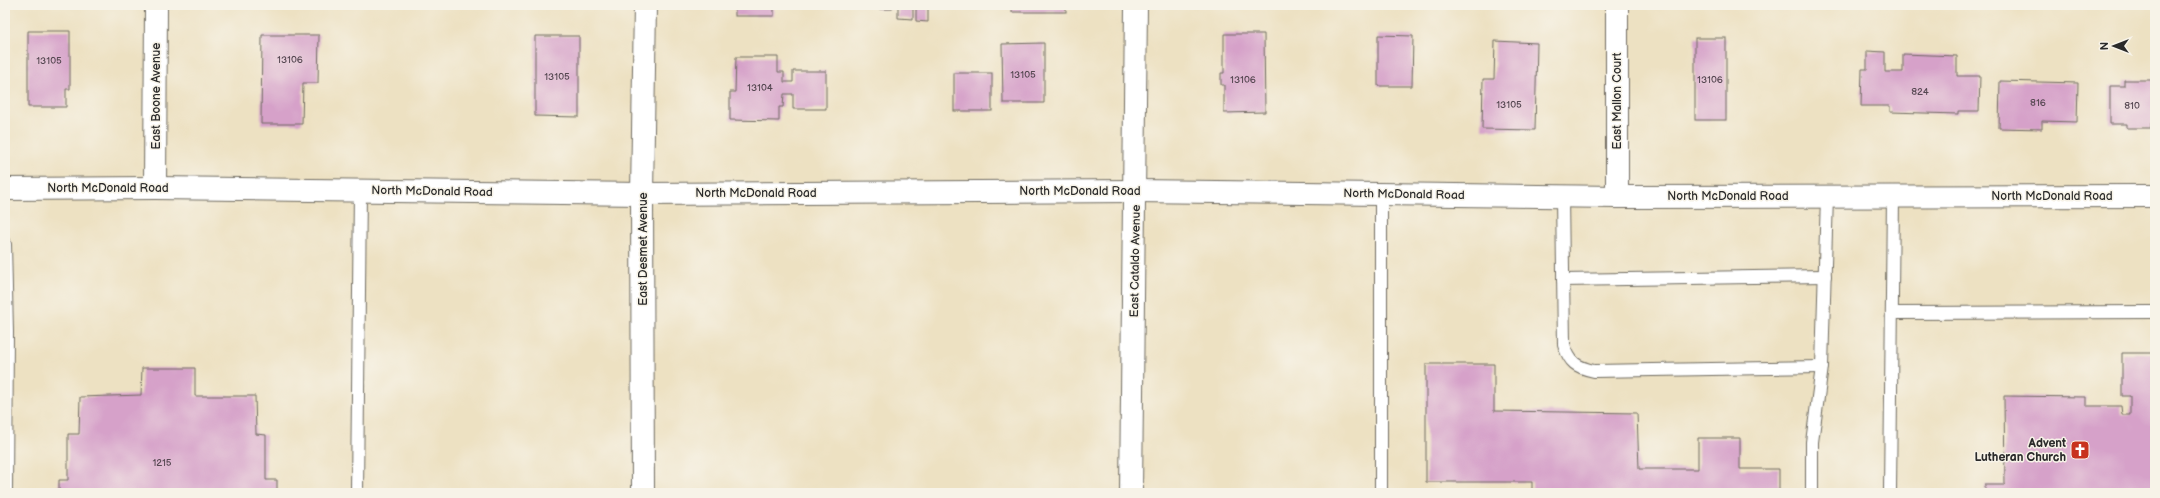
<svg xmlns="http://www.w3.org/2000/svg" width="2160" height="498" font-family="'Balsamiq Sans',sans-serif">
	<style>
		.building { fill: #d6a1c9 }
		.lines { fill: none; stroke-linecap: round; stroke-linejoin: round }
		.lane-casing { stroke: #6f6b60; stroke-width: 14 }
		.street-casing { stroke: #6f6b60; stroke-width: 24 }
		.secondary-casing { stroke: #6f6b60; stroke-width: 24 }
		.lane { stroke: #fff; stroke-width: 12 }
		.street { stroke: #fff; stroke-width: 22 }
		.secondary { stroke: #fff; stroke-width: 22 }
		.labels { text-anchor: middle; stroke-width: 3; stroke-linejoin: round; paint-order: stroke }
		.number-label { font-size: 10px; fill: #564852 }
		.street-label { font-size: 12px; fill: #2b2b2b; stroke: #f7f3e8 }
		.poi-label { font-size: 12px; font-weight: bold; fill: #2b2b2b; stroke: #f7f3e8; text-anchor: end }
	</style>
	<rect width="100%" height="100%" fill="#f7f3e8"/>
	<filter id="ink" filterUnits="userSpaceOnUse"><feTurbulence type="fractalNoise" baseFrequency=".025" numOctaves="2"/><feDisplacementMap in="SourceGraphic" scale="8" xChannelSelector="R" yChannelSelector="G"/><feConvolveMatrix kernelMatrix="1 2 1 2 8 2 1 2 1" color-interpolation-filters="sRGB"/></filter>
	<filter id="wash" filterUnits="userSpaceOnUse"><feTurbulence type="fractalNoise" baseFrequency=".012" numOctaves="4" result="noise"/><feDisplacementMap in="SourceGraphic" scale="16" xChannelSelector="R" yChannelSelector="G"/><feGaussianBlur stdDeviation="0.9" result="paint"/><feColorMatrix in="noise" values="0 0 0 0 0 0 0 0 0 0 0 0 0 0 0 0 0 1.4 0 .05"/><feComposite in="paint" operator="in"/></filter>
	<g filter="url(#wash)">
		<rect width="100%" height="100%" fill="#ede1c2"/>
		<g id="blocks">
			<g class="building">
				<rect x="735" y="5" width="39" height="11"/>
				<rect x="877" y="5" width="15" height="4"/>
				<polygon points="898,5 913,5 913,19 898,18"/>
				<rect x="1012" y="5" width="54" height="7"/>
				<polygon points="916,6 928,7 928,22 916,21"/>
				<polygon points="28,31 70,31 70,89 66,89 66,107 28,107"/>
				<polygon points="1224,34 1264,34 1265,112 1224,113 1224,85 1221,85 1221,73 1224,73"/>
				<polygon points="262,35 319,35 318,83 303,83 302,124 261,124"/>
				<polygon points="1378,35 1413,36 1412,86 1378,86"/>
				<polygon points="535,36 579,36 579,117 535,116"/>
				<rect x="1695" y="38" width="31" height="82"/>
				<polygon points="1495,41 1537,43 1535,130 1482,129 1483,79 1494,79"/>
				<polygon points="1044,43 1044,103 1003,103 1002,44"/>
				<polygon points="1867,51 1885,52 1885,72 1903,72 1903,54 1957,56 1957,76 1980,76 1979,111 1958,111 1958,114 1890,112 1890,106 1861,106 1862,69 1867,69"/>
				<polygon points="736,57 778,57 778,72 784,72 784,82 793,82 793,71 826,71 826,109 793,109 793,94 784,94 783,107 779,107 779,121 730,120 730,92 735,92"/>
				<rect x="954" y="73" width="38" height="38"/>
				<polygon points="2124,80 2155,80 2155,124 2151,124 2151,128 2127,128 2127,124 2110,124 2110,86 2124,86"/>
				<polygon points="2000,81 2078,83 2077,122 2042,121 2042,129 1999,128"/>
				<polygon points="2122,353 2155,353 2155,493 1985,493 1985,485 2005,485 2004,396 2086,397 2086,406 2121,406 2122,415 2130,415 2130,396 2122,396"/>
				<polygon points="1426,364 1494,364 1494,411 1637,413 1639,469 1698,469 1698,438 1740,438 1740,469 1779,469 1779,493 1532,493 1532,482 1426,482"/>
				<polygon points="142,368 195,368 195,396 255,396 256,434 266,435 266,480 277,480 277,493 59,493 59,480 68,480 68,434 79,434 80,397 141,395"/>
			</g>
		</g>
	</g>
	<g filter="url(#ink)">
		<use href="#blocks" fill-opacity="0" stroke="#6f6b60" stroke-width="1"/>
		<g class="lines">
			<g class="lane-casing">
				<g id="lane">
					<polyline points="1381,193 1381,493"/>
					<path d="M1562,196L1564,345C1570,363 1576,367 1594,371L1822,367"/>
					<polyline points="5,244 7,332 6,493"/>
					<polyline points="1563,280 1825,276"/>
					<polyline points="1892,313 2155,312"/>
					<polyline points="357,493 360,190"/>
					<polyline points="1812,493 1812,442 1822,367 1827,196"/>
					<polyline points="1890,493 1893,196"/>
				</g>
			</g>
			<g class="street-casing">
				<g id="street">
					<polyline points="1617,5 1617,197"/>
					<polyline points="155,188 156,5"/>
					<polyline points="643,493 642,194 645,5"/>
					<polyline points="1131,493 1136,5"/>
				</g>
			</g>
			<g class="secondary-casing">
				<polyline id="secondary" points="5,189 155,188 642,194 1136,191 1617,197 2155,196"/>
			</g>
			<use href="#lane" class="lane"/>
			<use href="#street" class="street"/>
			<use href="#secondary" class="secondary"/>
		</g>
	</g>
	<defs>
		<g id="church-square" transform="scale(1)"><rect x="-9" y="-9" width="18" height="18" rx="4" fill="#c8321e" stroke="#f7f3e8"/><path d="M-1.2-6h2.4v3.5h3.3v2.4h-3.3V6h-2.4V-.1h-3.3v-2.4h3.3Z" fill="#fff"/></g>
	</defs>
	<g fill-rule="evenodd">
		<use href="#church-square" x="2080" y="450"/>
	</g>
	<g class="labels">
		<g class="number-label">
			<text x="290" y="63">13106</text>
			<text x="49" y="64">13105</text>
			<text x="1023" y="78">13105</text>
			<text x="557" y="80">13105</text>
			<text x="1243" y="83">13106</text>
			<text x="1710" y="83">13106</text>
			<text x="760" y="91">13104</text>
			<text x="1920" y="95">824</text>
			<text x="2038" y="106">816</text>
			<text x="1509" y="108">13105</text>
			<text x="2132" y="109">810</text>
			<text x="162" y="466">1215</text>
		</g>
		<g class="street-label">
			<text transform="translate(156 96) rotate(-90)" y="4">East Boone Avenue</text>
			<text transform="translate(1617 101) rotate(-90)" y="4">East Mallon Court</text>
			<text x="108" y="192">North McDonald Road</text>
			<text transform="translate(432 191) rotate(1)" y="4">North McDonald Road</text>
			<text x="1080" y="195">North McDonald Road</text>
			<text x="756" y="197">North McDonald Road</text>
			<text transform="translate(1404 194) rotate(1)" y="4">North McDonald Road</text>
			<text x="1728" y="200">North McDonald Road</text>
			<text x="2052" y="200">North McDonald Road</text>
			<text transform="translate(643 249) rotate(-90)" y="4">East Desmet Avenue</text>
			<text transform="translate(1135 261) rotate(-89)" y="4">East Cataldo Avenue</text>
		</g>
		<g class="poi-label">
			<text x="2066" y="447">Advent<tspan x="2066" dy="14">Lutheran Church</tspan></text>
		</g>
	</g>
	<rect width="2160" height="498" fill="none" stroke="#f7f3e8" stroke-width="20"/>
	<g transform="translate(2114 46) rotate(270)" stroke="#f7f3e8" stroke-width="3" paint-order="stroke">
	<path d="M0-3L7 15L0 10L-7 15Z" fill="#2b2b2b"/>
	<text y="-6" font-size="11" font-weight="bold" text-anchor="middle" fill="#2b2b2b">N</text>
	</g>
</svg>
